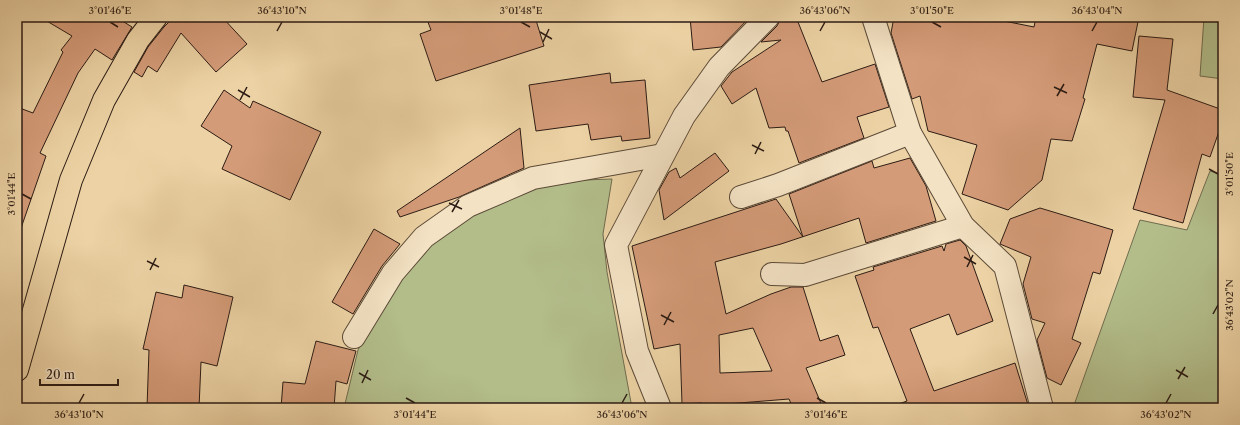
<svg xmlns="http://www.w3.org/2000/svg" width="1240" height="425" font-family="'Libre Caslon Text',serif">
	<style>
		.green { fill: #b2bd8a; stroke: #6f6c4f }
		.building { fill: #d49b78; stroke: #2c1c14; fill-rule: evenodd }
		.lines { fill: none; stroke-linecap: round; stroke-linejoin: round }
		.minor-casing { stroke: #5c4a38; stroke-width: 24 }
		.major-casing { stroke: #2c1c14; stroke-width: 24 }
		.minor { stroke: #f3e2c4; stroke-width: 22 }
		.major { stroke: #ecd2a4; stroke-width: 22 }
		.ticks { fill: none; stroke: #2c1c14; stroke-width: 1.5 }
		.neatline { fill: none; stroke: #2c1c14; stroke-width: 1.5 }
		.ticks-label { font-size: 10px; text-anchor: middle; fill: #2c1c14 }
	</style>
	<rect width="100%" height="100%" fill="#ecd2a4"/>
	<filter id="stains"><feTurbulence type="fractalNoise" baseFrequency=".005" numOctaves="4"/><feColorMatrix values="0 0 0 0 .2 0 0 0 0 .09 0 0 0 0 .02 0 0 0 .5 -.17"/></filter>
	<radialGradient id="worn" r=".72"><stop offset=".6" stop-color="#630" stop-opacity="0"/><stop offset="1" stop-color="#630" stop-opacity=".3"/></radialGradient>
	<g class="green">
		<polygon points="1204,17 1223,17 1223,79 1200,76"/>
		<polygon points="1210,171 1223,175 1223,408 1073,408 1140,220 1187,230"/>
		<polygon points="612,179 603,234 607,272 632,408 344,408 358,350 377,310 407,265 445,229 504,198 558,181"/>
	</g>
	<g class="building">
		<polygon points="40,17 116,17 132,27 112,60 95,49 78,73 40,153 46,156 20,231 17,230 17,107 33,113 63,52 61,50 72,36"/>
		<polygon points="168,17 222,17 247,44 216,72 181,33 157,72 148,66 142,77 134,72 148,47 164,27 170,21"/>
		<polygon points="426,17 535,17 544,46 436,81 420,34 431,30"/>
		<polygon points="690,17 750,17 721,47 693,50"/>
		<polygon points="780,17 796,17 822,82 875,64 889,107 857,117 864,138 799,163 788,131 786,131 785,127 769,128 756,88 732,104 721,86 732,72 781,40 761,42 777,26 780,20"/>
		<polygon points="894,17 984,17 1034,27 1036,17 1139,17 1132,51 1097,44 1083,98 1085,99 1072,141 1051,139 1042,180 1008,210 962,194 977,145 928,131 920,96 912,99 891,33"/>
		<polygon points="1139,36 1173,39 1167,90 1223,110 1223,120 1210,157 1202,154 1183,223 1133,209 1165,100 1133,97"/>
		<polygon points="610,73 611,83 645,80 650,138 622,141 621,136 591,140 588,124 536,131 529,85"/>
		<polygon points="224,90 250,108 253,101 321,132 290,200 222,169 232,146 201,126"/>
		<polygon points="520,128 524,168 459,197 400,217 397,211"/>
		<polygon points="715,153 729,171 664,220 659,190 669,172 676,168 680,178"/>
		<path d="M910,158L926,186L936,221L866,243L859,218L781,244L715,262L726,314L771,294L791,287H803L820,341L838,335L845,355L806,368L823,408H793L789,399L702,406V403L682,404L680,344L654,349L632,246L776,199L803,237L789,194L872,161L874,168ZM753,328L772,371L720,373L719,335Z"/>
		<polygon points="1040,208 1113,230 1100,274 1093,272 1072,339 1081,343 1061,385 1047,378 1037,340 1045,323 1032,319 1023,284 1031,257 1000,244 1010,219"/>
		<polygon points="374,229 400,244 382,266 353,314 332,302"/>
		<polygon points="960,240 966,246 993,321 957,335 949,314 910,329 934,391 1015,363 1029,408 896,408 896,405 907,401 878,327 873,328 855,276 874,270 873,267 942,246 944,251 946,244"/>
		<polygon points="184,285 233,297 217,366 201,362 199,408 147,408 149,350 143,349 156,292 182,298"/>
		<polygon points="316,341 356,351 347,384 336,381 334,408 281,408 283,382 305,384"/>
	</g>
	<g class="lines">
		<g class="minor-casing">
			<g id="minor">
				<polyline points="873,17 910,133 963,226 1005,266 1042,408"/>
				<polyline points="741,197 778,185 910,133"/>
				<polyline points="772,274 805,275 963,226"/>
				<polyline points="354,337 393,273 424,237 468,206 533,178 663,155"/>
				<polyline points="660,408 637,351 616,245 684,116 719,67 768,17"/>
			</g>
		</g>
		<g class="major-casing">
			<polyline id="major" points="17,370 71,180 104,100 138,40 156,17"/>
		</g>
		<use href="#minor" class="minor"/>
		<use href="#major" class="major"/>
	</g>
	<path class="ticks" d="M110,22L118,27M521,22L530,27M932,22L941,27M277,31L282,22M820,31L825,22M1092,31L1097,22M540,32L552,39M543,42L549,29M1054,87L1067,93M238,90L250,97M1057,96L1064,84M240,100L247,87M752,145L764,151M755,154L761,142M1209,169L1218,174M22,194L31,199M449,203L462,209M452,212L459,200M964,257L976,264M147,261L159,267M967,267L973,255M150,270L156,258M1213,314L1218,305M661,315L674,322M664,325L671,312M1176,370L1188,377M359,373L371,380M1178,379L1185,367M362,383L368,370M406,398L415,403M817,398L826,403M79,403L84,394M622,403L627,394M1166,403L1171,394"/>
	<rect width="1240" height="425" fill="none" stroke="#ecd2a4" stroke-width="44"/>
	<path d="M40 379v6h78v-6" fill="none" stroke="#2c1c14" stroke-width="2"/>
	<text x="46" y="379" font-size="12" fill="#2c1c14" stroke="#f3e2c4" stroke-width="3" paint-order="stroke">20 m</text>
	<rect x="22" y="22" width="1196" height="381" class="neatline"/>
	<g class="ticks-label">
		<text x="110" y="14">3°01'46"E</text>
		<text x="282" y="14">36°43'10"N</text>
		<text x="521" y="14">3°01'48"E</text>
		<text x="825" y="14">36°43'06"N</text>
		<text x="932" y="14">3°01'50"E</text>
		<text x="1097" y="14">36°43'04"N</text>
		<text transform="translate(1229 174) rotate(-90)" y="4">3°01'50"E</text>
		<text transform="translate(11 194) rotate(-90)" y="4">3°01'44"E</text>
		<text transform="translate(1229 305) rotate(-90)" y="4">36°43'02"N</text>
		<text x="79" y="418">36°43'10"N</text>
		<text x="415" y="418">3°01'44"E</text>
		<text x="622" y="418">36°43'06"N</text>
		<text x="826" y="418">3°01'46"E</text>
		<text x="1166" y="418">36°43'02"N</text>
	</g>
	<rect width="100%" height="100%" filter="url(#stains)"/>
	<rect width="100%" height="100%" fill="url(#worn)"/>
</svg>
